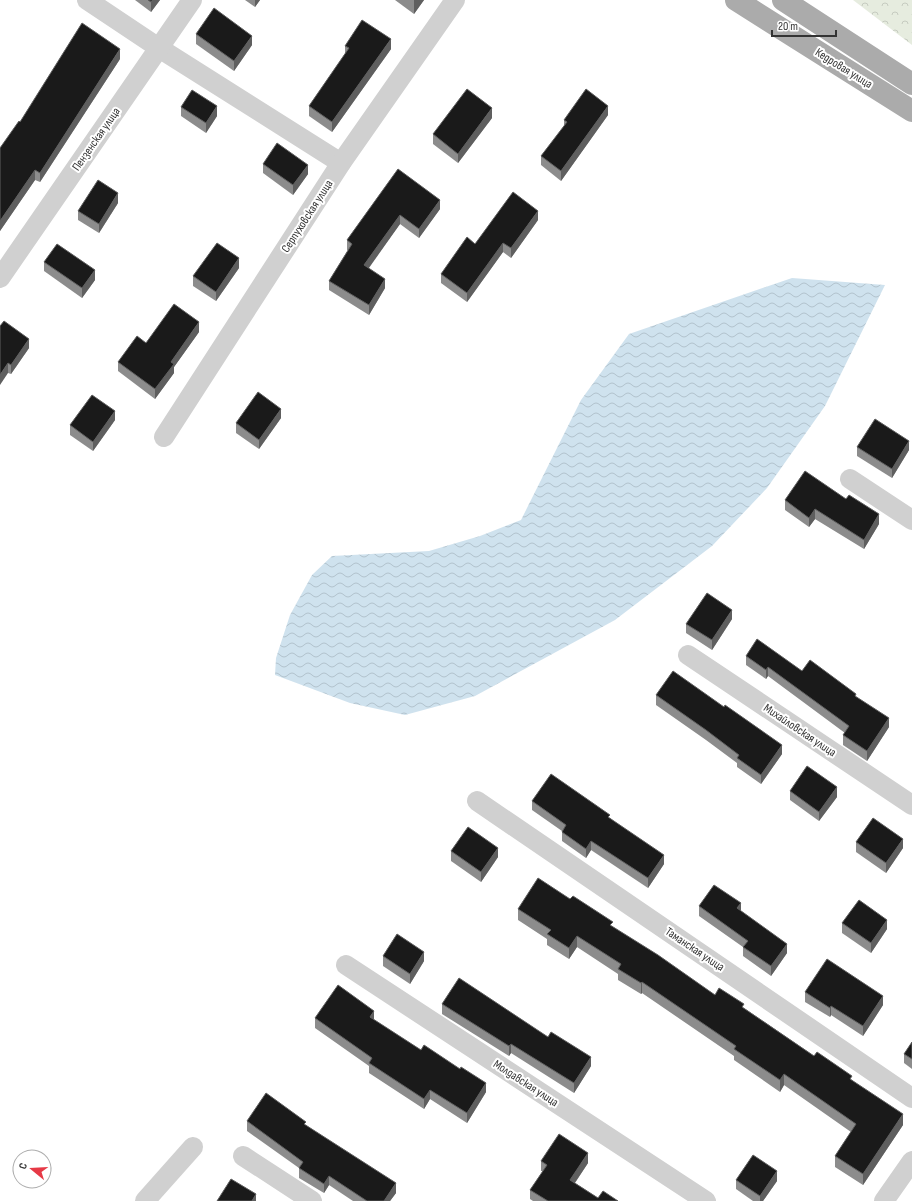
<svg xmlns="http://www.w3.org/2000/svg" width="912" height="1201" font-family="'Sofia Sans Condensed',sans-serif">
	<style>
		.forest { fill: url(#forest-crowns) }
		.water { fill: url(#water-waves) }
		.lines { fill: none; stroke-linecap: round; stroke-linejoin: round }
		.minor { stroke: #d0d0d0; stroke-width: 20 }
		.primary { stroke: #ababab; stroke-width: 22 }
		.wall { fill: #8c8c8c }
		.shaded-wall { fill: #5f5f5f }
		.building { fill: #1a1a1a; stroke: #5f5f5f }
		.labels { text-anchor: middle; stroke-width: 4; stroke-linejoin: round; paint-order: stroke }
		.street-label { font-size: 12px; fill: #333; stroke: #fff }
	</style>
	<defs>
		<pattern id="forest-crowns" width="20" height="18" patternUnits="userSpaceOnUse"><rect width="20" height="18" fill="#e6ecdf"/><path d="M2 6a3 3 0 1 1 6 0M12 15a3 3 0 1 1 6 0" fill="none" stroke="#c6cbc0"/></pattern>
		<pattern id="water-waves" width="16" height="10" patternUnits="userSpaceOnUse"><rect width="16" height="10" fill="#cfe2ee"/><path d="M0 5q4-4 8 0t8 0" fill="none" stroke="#b2c2cd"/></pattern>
	</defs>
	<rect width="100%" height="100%" fill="#fff"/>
	<polygon class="forest" points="853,0 912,0 912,45"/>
	<polygon class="water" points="792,278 885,285 825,406 767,488 712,546 615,620 475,696 405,715 350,703 275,675 276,658 290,615 312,575 332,556 429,551 480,536 521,520 581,400 629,334"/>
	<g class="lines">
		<g class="minor">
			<polyline points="87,0 159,48 341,163"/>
			<polyline points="0,278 192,0"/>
			<polyline points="164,437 341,163 455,0"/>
			<polyline points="850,479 912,520"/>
			<polyline points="688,655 912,805"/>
			<polyline points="477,801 912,1098"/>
			<polyline points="346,965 706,1201"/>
			<polyline points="243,1156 312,1201"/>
			<polyline points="145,1201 193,1147"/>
			<polyline points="884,1201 912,1161"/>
		</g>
		<g class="primary">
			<polyline points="736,0 912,111"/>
			<polyline points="783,0 912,84"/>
		</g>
	</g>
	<g class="wall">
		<polygon points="135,0 160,0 151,12"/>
		<polygon points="245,0 260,0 255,7"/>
		<polygon points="395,0 424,0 414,14"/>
		<polygon points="196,34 252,45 234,71 196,44"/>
		<polygon points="345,46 391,49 332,132 309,116 309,106 345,54"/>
		<polygon points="120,59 40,182 35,180 0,231 0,148 20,122"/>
		<polygon points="181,107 217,116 206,133 181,116"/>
		<polygon points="608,115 561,181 541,165 541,156 564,127 564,120"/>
		<polygon points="492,118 458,163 433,144 433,134"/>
		<polygon points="263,164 308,174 293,195 263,173"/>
		<polygon points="398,169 440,209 419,238 400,224 368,268 385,288 369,315 329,290 329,281 348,250 347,250 347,240"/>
		<polygon points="118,203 99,233 78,220 78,211"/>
		<polygon points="538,220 511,258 503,252 467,302 441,283 441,274 475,244"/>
		<polygon points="44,262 95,280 82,298 44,271"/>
		<polygon points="239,268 216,301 193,286 193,276"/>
		<polygon points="0,326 29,348 11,374 8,373"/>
		<polygon points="199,332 174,367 174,373 155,399 118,371 118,362 146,343"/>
		<polygon points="281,418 259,449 236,433 236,423"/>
		<polygon points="115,420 93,451 70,435 70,425"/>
		<polygon points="857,447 909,450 892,478 857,456"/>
		<polygon points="785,500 879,524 864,549 815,519 809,527 785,510"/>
		<polygon points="732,619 712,650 686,633 686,624"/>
		<polygon points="746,656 802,671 856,697 889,727 867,761 843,745 843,735 845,733 768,676 766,679 746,665"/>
		<polygon points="656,695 782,754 761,784 737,767 737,763 706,740 656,705"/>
		<polygon points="790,791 837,797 819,821 790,800"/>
		<polygon points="532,801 610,818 664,864 648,888 591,850 586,858 562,841 562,831 532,810"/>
		<polygon points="856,842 903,848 886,873 856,852"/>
		<polygon points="451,851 498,857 481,882 451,861"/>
		<polygon points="699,906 741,911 787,953 771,976 743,956 743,947 699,916"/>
		<polygon points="518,909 613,927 715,995 744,1008 814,1056 852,1080 903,1125 863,1185 835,1167 835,1156 851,1132 784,1085 780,1092 734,1060 734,1056 642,993 641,994 618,980 618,974 577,947 569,959 547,945 547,939 518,920"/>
		<polygon points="842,923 887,929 871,953 842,933"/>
		<polygon points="383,956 424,961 410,984 383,966"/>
		<polygon points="805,992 883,1005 863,1036 831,1015 830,1017 805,1002"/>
		<polygon points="442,1004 591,1066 574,1093 511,1053 509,1056 442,1014"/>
		<polygon points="315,1018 374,1020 486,1092 467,1123 430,1099 424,1109 369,1073 369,1066 315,1028"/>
		<polygon points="912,1042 912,1069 904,1063 904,1054"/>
		<polygon points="247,1121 306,1125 396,1193 390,1201 353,1201 329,1185 324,1193 299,1178 299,1168 247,1131"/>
		<polygon points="541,1161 588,1163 575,1183 598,1198 618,1201 533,1201 530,1199 530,1190 543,1171 541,1171"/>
		<polygon points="736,1180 777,1181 763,1201 753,1201 736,1189"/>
	</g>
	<g class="shaded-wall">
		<polygon points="153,0 160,0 151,12 151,2"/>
		<polygon points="255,0 260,0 255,7"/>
		<polygon points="414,0 424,0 414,14"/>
		<polygon points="252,36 252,45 234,71 234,61"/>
		<polygon points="391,39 391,49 332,132 332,122"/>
		<polygon points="120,49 120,59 40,182 40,173"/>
		<polygon points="217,106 217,116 206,133 206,123"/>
		<polygon points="608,106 608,115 561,181 561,171"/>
		<polygon points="492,108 492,118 458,163 458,154"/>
		<polygon points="308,165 308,174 293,195 293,185"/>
		<polygon points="35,170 35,180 0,231 0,221"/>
		<polygon points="118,193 118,203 99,233 99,224"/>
		<polygon points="440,200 440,209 419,238 419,229"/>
		<polygon points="538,211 538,220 511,258 511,248"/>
		<polygon points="400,215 400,224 364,275 364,265"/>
		<polygon points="503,243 503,252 467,302 467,293"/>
		<polygon points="239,258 239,268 216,301 216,292"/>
		<polygon points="95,270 95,280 82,298 82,288"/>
		<polygon points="385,279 385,288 369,315 369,305"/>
		<polygon points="199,322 199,332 174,367 174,373 155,399 155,389 171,362"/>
		<polygon points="29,339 29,348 11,374 11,365"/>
		<polygon points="8,363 8,373 0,385 0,375"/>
		<polygon points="281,409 281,418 259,449 259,440"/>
		<polygon points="115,411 115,420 93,451 93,442"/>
		<polygon points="909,441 909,450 892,478 892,469"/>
		<polygon points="815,509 815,519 809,527 809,518"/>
		<polygon points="879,514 879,524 864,549 864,540"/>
		<polygon points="732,610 732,619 712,650 712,640"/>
		<polygon points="768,667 768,676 766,679 766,670"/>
		<polygon points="889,718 889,727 867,761 867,751"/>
		<polygon points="782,745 782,754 761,784 761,775"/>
		<polygon points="837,787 837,797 819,821 819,812"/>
		<polygon points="903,839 903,848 886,873 886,863"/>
		<polygon points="591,841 591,850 586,858 586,849"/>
		<polygon points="498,848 498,857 481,882 481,872"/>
		<polygon points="664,855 664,864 648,888 648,878"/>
		<polygon points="741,903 741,913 737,908"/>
		<polygon points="887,920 887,929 871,953 871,943"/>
		<polygon points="577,936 577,947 569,959 569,948"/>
		<polygon points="787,944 787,953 771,976 771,966"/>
		<polygon points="424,952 424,961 410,984 410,974"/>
		<polygon points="642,982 642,993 641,994 641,983"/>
		<polygon points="883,996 883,1005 863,1036 863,1026"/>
		<polygon points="831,1006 831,1015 830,1017 830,1008"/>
		<polygon points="374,1011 374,1020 370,1017"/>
		<polygon points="511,1044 511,1053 509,1056 509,1046"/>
		<polygon points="591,1057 591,1066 574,1093 574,1083"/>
		<polygon points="784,1074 784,1085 780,1092 780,1080"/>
		<polygon points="486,1083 486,1092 467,1123 467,1113"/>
		<polygon points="430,1090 430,1099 424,1109 424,1099"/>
		<polygon points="903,1114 903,1125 863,1185 863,1174"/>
		<polygon points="588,1153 588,1163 570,1190 570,1180"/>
		<polygon points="777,1171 777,1181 763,1201 760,1201 760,1196"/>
		<polygon points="329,1176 329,1185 324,1193 324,1184"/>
		<polygon points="396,1183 396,1193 390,1201 384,1201"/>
		<polygon points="256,1194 256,1201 252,1201"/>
	</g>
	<g class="building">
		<polygon points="148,0 153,0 151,2"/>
		<polygon points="214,8 252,36 234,61 196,34"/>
		<polygon points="362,20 391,39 332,122 309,106 349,48 345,46"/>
		<polygon points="82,23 120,49 40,173 35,170 0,221 0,148 19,121 20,122"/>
		<polygon points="467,89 492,108 458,154 433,134"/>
		<polygon points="586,89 608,106 561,171 541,156 567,122 564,120"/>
		<polygon points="192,90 217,106 206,123 181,107"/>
		<polygon points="277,143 308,165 293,185 263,164"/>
		<polygon points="398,169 440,200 419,229 400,215 364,265 385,279 369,305 329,281 352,244 347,240"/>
		<polygon points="98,180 118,193 99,224 78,211"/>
		<polygon points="513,192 538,211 511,248 503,243 467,293 441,274 467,237 475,244"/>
		<polygon points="217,243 239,258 216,292 193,276"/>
		<polygon points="57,244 95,270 82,288 44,262"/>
		<polygon points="174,304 199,322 171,362 174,364 155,389 118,362 137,336 146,343"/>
		<polygon points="4,321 29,339 11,365 8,363 0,375 0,326"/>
		<polygon points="258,392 281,409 259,440 236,423"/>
		<polygon points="92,395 115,411 93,442 70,425"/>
		<polygon points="875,419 909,441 892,469 857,447"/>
		<polygon points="805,471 846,499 849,495 879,514 864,540 815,509 809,518 785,500"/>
		<polygon points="707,593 732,610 712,640 686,624"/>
		<polygon points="757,639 802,671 810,660 856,694 855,696 889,718 867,751 843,735 849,726 768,667 766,670 746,656"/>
		<polygon points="673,671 724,707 725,705 782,745 761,775 737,758 739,755 706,730 656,695"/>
		<polygon points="807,766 837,787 819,812 790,791"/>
		<polygon points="551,774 610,815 608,817 664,855 648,878 591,841 586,849 562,832 566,825 532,801"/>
		<polygon points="873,818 903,839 886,863 856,842"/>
		<polygon points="468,827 498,848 481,872 451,851"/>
		<polygon points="538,878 570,899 573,896 613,922 610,925 658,955 715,995 719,988 744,1004 742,1007 814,1056 817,1052 852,1076 850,1079 903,1114 863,1174 835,1156 856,1124 784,1074 780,1080 734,1049 736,1046 642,982 641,983 618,969 621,964 577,936 569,948 547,934 551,930 518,909"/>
		<polygon points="714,885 741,903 737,908 787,944 771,966 743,947 748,941 699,906"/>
		<polygon points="859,900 887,920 871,943 842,923"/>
		<polygon points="397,934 424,952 410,974 383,956"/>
		<polygon points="827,959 883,996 863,1026 831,1006 830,1008 805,992"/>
		<polygon points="459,978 548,1037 551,1032 591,1057 574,1083 511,1044 509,1046 442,1004"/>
		<polygon points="338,985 374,1011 370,1017 421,1050 424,1045 460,1069 461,1067 486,1083 467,1113 430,1090 424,1099 369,1063 372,1058 315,1018"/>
		<polygon points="912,1042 912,1059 904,1054"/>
		<polygon points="266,1093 306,1122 304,1124 396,1183 384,1201 367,1201 329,1176 324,1184 299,1168 303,1162 247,1121"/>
		<polygon points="559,1134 588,1153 570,1180 598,1198 603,1191 618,1201 548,1201 530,1190 547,1165 541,1161"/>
		<polygon points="753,1155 777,1171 760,1196 736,1180"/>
		<polygon points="231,1179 256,1194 252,1201 217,1201"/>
	</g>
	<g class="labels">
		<g class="street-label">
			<text transform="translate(844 68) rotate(32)" y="4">Кедровая улица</text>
			<text transform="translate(96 139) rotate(-55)" y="4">Пензенская улица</text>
			<text transform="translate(307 216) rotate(-57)" y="4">Серпуховская улица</text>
			<text transform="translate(800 730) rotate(34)" y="4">Михайловская улица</text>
			<text transform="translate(695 949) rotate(34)" y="4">Таманская улица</text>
			<text transform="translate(526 1083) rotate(33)" y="4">Молдавская улица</text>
		</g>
	</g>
	<g transform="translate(32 1169) rotate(288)"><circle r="19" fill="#ffffff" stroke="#adadad"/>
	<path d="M0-3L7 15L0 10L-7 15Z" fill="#e63946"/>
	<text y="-6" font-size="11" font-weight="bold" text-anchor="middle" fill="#333333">С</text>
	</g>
	<path d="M772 30v6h64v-6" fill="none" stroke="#333333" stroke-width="2"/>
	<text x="778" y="30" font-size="12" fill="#333333" stroke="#ffffff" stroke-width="3" paint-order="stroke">20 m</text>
</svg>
